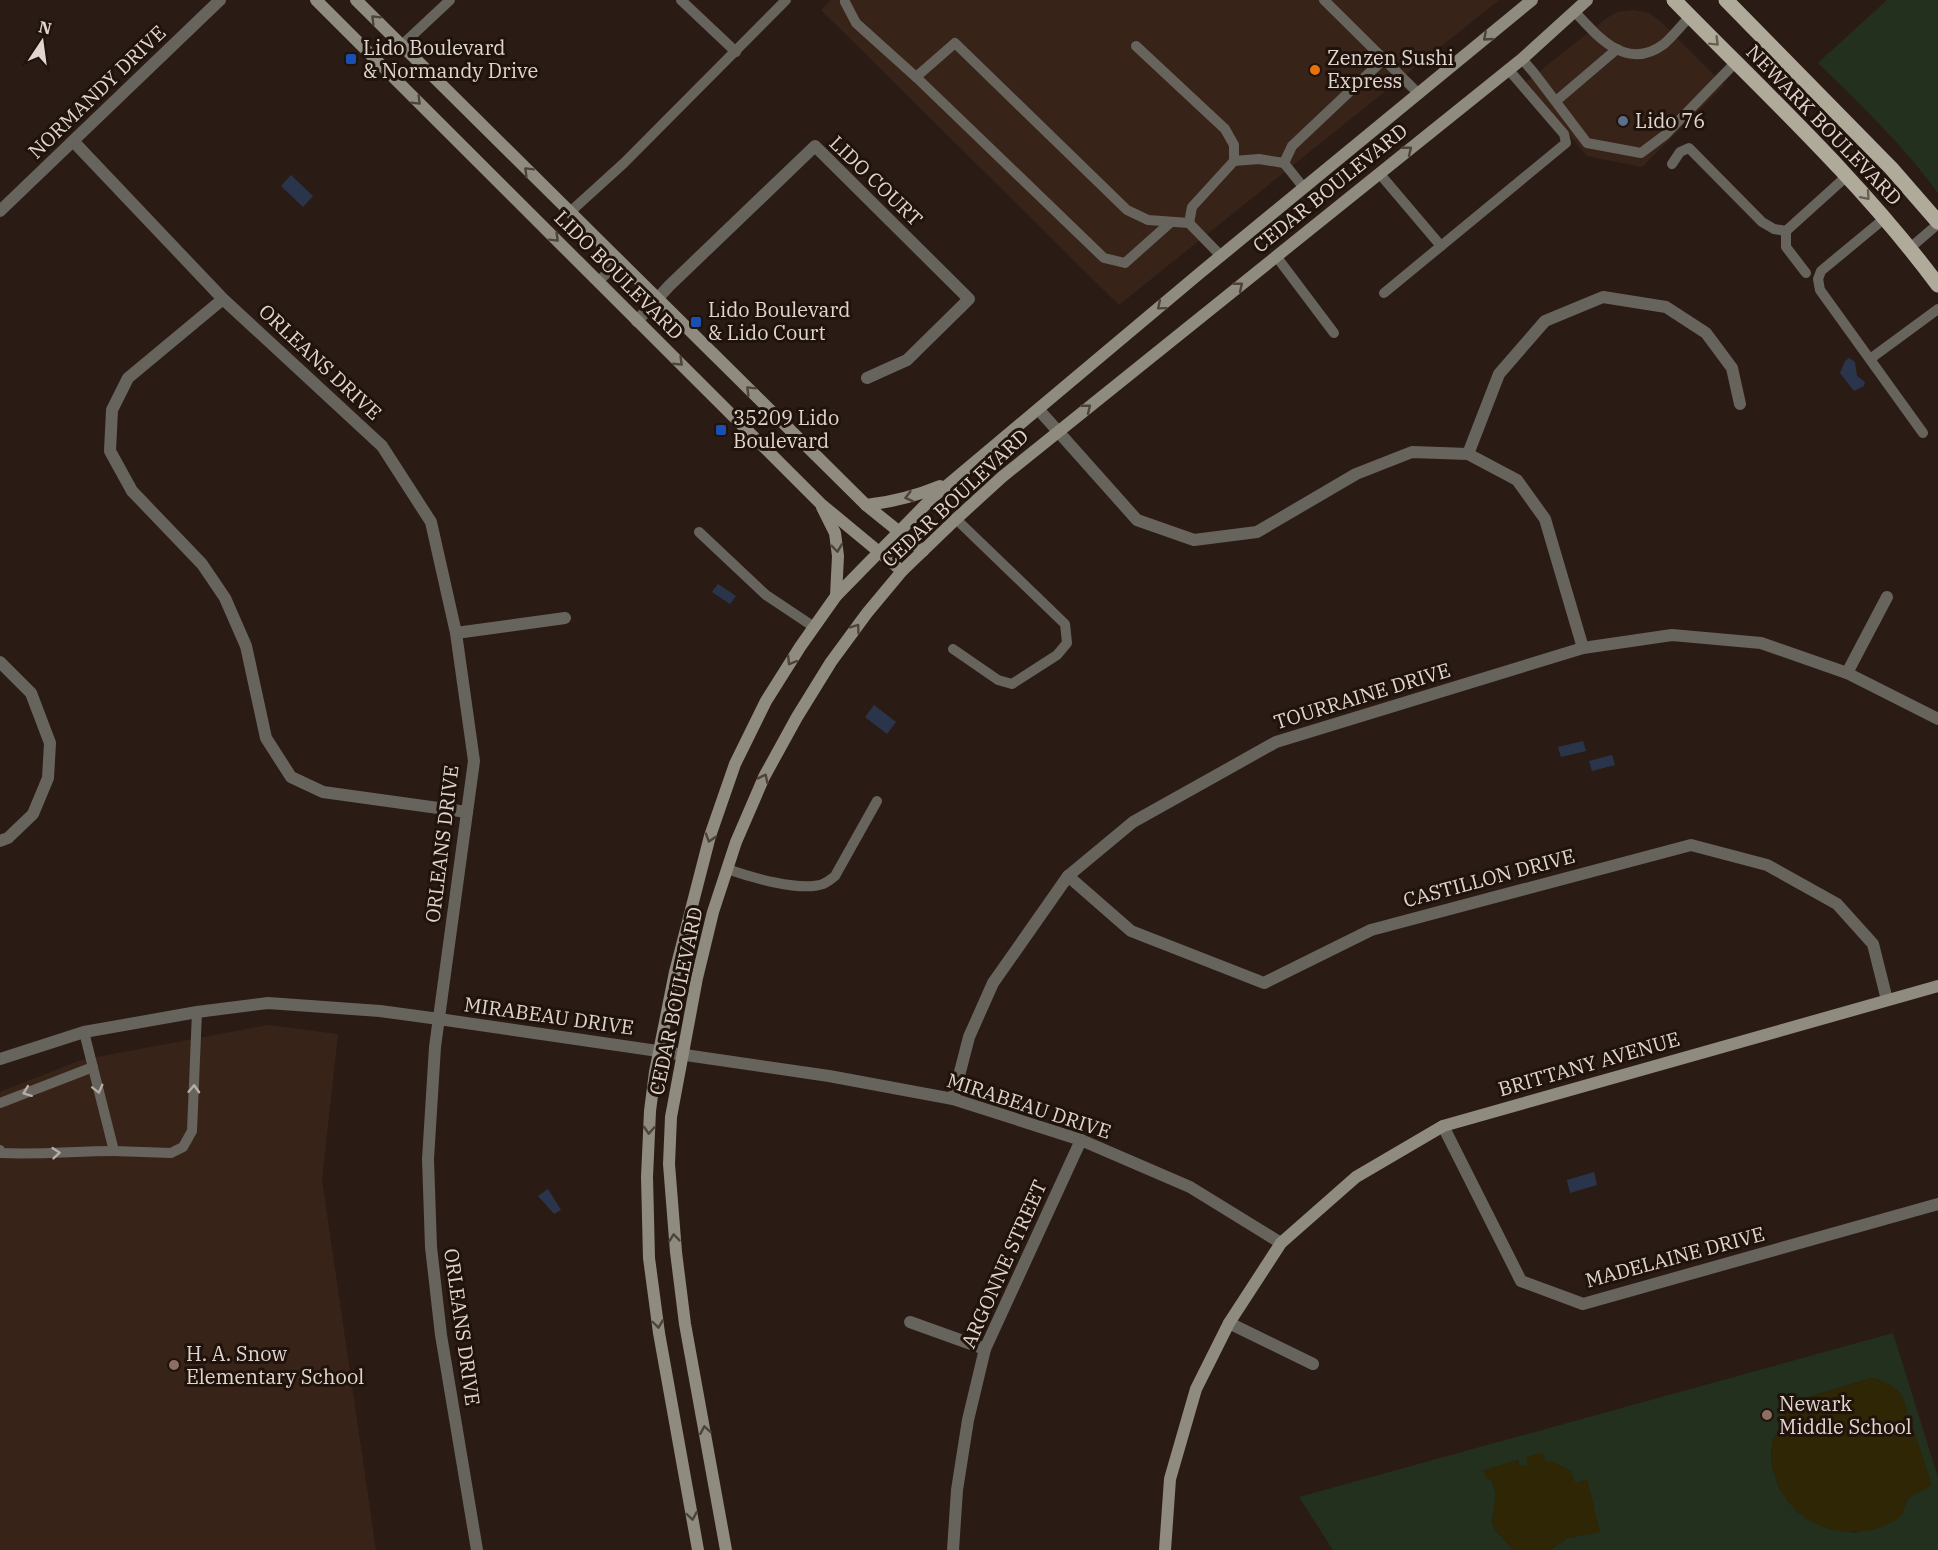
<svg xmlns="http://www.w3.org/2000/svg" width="1938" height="1550" font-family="'IBM Plex Serif',serif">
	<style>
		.built { fill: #382318 }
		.green { fill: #22301d; fill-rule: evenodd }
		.sand { fill: #2e2605 }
		.water { fill: #2a354c }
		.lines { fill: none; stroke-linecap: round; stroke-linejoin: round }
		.lane { stroke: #67645d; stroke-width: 10 }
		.street { stroke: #67645d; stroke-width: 12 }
		.secondary { stroke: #908b7f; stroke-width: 12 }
		.primary { stroke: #afaa9a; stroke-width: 15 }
		.oneway { stroke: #4d4339 }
		.oneway2 { stroke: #685e52 }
		.oneway3 { stroke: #b6ada8 }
		.transit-dot { fill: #1a4fb4; stroke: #20130b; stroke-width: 2 }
		.food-dot { fill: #e8710a; stroke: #20130b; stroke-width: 2 }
		.service-dot { fill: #5c6f8a; stroke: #20130b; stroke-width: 2 }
		.education-dot { fill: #8d6e63; stroke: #20130b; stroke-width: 2 }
		.labels { text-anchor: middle; stroke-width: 6; stroke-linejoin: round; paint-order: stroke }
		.poi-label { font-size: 20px; fill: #e0d5d0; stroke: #20130b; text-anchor: start }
		.street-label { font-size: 20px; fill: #e0d5d0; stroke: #20130b }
	</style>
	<rect width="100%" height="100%" fill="#2a1c14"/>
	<g class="built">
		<polygon points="831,0 1499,0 1119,305 821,10"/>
		<polygon points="1634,10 1649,13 1660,21 1724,85 1642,167 1587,156 1526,82 1607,18 1617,12"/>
		<polygon points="268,1025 338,1034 322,1180 376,1550 0,1550 0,1092 81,1060"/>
	</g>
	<g class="green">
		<path d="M1887,0H1938V193C1903,145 1861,105 1818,63Z"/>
		<path d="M1893,1333L1938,1477V1550H1550L1567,1538L1599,1532L1575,1483L1546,1462L1519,1467L1518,1460L1492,1481L1496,1494L1492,1522L1496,1531L1511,1547L1516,1550H1333L1299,1497ZM1872,1378L1880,1380L1922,1490L1908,1498L1904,1508L1882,1527L1853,1533L1797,1512L1779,1488L1771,1458L1773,1438L1786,1424L1782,1405Z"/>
	</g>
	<g class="sand">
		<path d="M1872,1378L1890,1384L1902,1395L1932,1485L1908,1498C1905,1503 1905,1509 1902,1515C1897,1521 1885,1526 1878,1528C1830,1542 1781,1516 1772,1465C1771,1457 1770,1446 1774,1438C1776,1433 1782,1429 1786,1424L1781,1405Z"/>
		<polygon points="1543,1453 1546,1462 1552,1461 1571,1471 1575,1483 1587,1479 1600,1532 1567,1538 1550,1550 1516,1550 1511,1547 1496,1531 1492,1522 1496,1494 1492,1481 1486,1478 1483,1470 1517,1460 1519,1466 1528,1465 1526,1457"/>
	</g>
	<g class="water">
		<polygon points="291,175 313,196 303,207 281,186"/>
		<polygon points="1849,358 1855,362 1857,376 1865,382 1864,386 1854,391 1840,373 1845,361"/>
		<polygon points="718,584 736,596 730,604 712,592"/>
		<polygon points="874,705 896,722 887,734 865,717"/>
		<polygon points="1583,741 1586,751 1561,757 1558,747"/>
		<polygon points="1612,755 1615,765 1592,771 1589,761"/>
		<polygon points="1594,1172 1597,1185 1570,1193 1567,1180"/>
		<polygon points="548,1189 561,1210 554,1214 538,1196"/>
	</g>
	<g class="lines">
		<g class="lane">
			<polyline points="681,0 736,52"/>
			<polyline points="845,0 845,2 856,23 916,77 955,43 1127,210 1148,220 1189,223 1221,256"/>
			<polyline points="1324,0 1419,94"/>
			<path d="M1574,11C1598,37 1627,72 1664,44C1673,36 1682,25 1690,16"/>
			<polyline points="402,45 450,0"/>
			<polyline points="1136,46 1225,129 1234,145 1234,161 1192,207 1189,223"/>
			<polyline points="1522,59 1534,73 1587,143 1641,153 1665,135 1736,62"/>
			<polyline points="916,77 1104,258 1125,263 1171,222"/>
			<polyline points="1556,101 1617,49"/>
			<polyline points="1234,161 1259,159 1284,163"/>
			<polyline points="1672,164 1680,152 1689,148 1762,222 1774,229 1786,231 1848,175"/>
			<polyline points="1379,173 1441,246"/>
			<polyline points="1304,188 1284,163 1292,146 1384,59"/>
			<polyline points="570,212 624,163 786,0"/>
			<polyline points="1885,218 1821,271 1818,279 1820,290 1923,433"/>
			<polyline points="1786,231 1786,247 1806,273"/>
			<polyline points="1910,248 1938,224"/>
			<polyline points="1276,256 1334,333"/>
			<polyline points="598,282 619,261"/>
			<polyline points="1384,293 1566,143 1564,134 1508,69"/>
			<polyline points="1870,359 1938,309"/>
			<polyline points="699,532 766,595 814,627"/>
			<polyline points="953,649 998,680 1012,684 1057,655 1067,643 1065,624 956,519"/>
			<path d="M727,869C750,877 800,892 823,884C828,882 831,879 835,876L877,801"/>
			<polyline points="84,1032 114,1151 171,1153 183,1147 192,1131 197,1012"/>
			<polyline points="0,1103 93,1067"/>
			<path d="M0,1150L1,1153C39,1155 76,1151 114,1151"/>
		</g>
		<g class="street">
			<polyline points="73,141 223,299 382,446 431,522 456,633 474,761 435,1047 428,1159 431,1247 441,1335 477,1550"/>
			<polyline points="0,211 220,0"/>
			<polyline points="223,299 128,378 112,410 110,451 132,491 202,564 225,598 246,646 266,738 291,777 323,792 467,812"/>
			<polyline points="637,321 669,286 815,146 969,299 907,360 867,378"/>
			<polyline points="1039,410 1137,520 1194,540 1257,532 1356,474 1412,452 1468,454 1517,480 1545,519 1583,648"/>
			<polyline points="1468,454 1499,374 1545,321 1603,297 1666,307 1706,333 1732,368 1740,404"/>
			<polyline points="456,633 565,618"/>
			<polyline points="0,662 31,693 50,743 48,778 33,814 8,838 0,841"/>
			<polyline points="1847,673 1887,597"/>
			<polyline points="1068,876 1131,931 1264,983 1371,930 1691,845 1767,865 1837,904 1873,944 1887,1000"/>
			<polyline points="0,1059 84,1032 197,1012 268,1003 380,1011 439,1019 829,1076 953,1099 1081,1140 1190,1187 1281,1243"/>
			<polyline points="953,1099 969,1037 993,983 1068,876 1133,822 1276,742 1583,648 1672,635 1761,643 1847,673 1938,719"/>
			<polyline points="1443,1126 1521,1281 1583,1304 1938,1204"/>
			<polyline points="910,1322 985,1349"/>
			<polyline points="1229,1323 1313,1364"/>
			<polyline points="953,1550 957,1490 968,1420 985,1349 1081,1140"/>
		</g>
		<g class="secondary">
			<polyline points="316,0 821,504 902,571"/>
			<polyline points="356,0 866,505 923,551"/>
			<path d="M866,505C893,502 916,496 940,486"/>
			<polyline points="822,507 835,533 838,556 836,596"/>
			<polyline points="698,1550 659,1333 649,1258 647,1177 650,1111 655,1072 675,972 710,836 735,764 766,701 800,647 836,596 932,498 1200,273 1532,0"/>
			<polyline points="726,1550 685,1324 676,1252 669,1164 671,1117 697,978 713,912 736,842 764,777 797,717 831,662 867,613 902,571 956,519 1002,477 1522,59 1587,0"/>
			<polyline points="1165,1550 1170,1479 1196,1389 1229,1323 1281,1243 1356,1177 1443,1126 1938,986"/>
		</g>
		<g class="primary">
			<path d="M1674,0C1765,93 1860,180 1938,285"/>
			<polyline points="1726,0 1891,168 1938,222"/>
		</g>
	</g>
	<defs><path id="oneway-chevron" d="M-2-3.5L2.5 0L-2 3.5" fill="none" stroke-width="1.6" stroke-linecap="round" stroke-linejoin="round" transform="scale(1.5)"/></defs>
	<g class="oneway">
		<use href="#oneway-chevron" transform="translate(375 19) rotate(-135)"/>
		<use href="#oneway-chevron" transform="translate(1487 37) rotate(139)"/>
		<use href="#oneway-chevron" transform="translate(417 101) rotate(45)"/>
		<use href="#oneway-chevron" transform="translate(1408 150) rotate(-39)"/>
		<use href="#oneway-chevron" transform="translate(528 171) rotate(-135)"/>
		<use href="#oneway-chevron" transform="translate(555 238) rotate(45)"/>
		<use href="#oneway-chevron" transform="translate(1239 286) rotate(-39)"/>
		<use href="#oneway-chevron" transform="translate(1161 306) rotate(140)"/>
		<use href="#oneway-chevron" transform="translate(679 362) rotate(44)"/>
		<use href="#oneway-chevron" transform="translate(750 390) rotate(-135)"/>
		<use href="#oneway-chevron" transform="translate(1087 408) rotate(-39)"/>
		<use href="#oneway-chevron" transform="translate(909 497) rotate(165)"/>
		<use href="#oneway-chevron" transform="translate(837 548) rotate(83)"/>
		<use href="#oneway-chevron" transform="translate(856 628) rotate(-54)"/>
		<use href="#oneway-chevron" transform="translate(791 661) rotate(122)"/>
		<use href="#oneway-chevron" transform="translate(764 778) rotate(-64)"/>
		<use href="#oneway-chevron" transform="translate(710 838) rotate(107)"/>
		<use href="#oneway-chevron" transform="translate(649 1130) rotate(93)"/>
		<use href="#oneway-chevron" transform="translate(674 1238) rotate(-96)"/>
		<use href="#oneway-chevron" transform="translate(658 1324) rotate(82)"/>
		<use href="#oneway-chevron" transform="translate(705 1430) rotate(-100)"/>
		<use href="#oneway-chevron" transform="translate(692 1516) rotate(80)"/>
	</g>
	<g class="oneway2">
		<use href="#oneway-chevron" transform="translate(1715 42) rotate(45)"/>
		<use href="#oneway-chevron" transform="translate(1866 196) rotate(49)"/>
	</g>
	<g class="oneway3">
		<use href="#oneway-chevron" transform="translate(98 1089) rotate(76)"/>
		<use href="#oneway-chevron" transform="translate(194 1089) rotate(-87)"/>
		<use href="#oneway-chevron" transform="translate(27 1092) rotate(159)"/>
		<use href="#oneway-chevron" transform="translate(56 1153) rotate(-5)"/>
	</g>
	<g class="transit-dot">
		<rect x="345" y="53" width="12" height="12" rx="3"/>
		<rect x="690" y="316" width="12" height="12" rx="3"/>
		<rect x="715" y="424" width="12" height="12" rx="3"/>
	</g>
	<circle class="food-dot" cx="1315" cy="70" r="6"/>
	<circle class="service-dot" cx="1623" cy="121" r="6"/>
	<g class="education-dot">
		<circle cx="174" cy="1365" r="6"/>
		<circle cx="1767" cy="1415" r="6"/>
	</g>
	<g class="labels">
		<g class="poi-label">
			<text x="363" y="55">Lido Boulevard<tspan x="363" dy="23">&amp; Normandy Drive</tspan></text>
			<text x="1327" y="65">Zenzen Sushi<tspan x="1327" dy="23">Express</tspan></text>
			<text x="1635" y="128">Lido 76</text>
			<text x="708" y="317">Lido Boulevard<tspan x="708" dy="23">&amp; Lido Court</tspan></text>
			<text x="733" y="425">35209 Lido<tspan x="733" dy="23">Boulevard</tspan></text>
			<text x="186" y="1361">H. A. Snow<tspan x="186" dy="23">Elementary School</tspan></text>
			<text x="1779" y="1411">Newark<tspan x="1779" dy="23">Middle School</tspan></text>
		</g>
		<g class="street-label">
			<text transform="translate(97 92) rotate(-44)" y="7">NORMANDY DRIVE</text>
			<text transform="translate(1824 125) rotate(46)" y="7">NEWARK BOULEVARD</text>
			<text transform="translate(876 181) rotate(44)" y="7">LIDO COURT</text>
			<text transform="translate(1330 188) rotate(-39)" y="7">CEDAR BOULEVARD</text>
			<text transform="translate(619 275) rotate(45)" y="7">LIDO BOULEVARD</text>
			<text transform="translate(320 362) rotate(43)" y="7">ORLEANS DRIVE</text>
			<text transform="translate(955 498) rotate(-43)" y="7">CEDAR BOULEVARD</text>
			<text transform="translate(1362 696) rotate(-17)" y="7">TOURRAINE DRIVE</text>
			<text transform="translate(442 844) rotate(-83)" y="7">ORLEANS DRIVE</text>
			<text transform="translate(1489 878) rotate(-15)" y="7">CASTILLON DRIVE</text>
			<text transform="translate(676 1001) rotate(-78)" y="7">CEDAR BOULEVARD</text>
			<text transform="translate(549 1016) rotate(8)" y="7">MIRABEAU DRIVE</text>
			<text transform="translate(1589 1064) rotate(-16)" y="7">BRITTANY AVENUE</text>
			<text transform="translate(1029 1106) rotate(18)" y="7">MIRABEAU DRIVE</text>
			<text transform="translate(1675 1257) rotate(-15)" y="7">MADELAINE DRIVE</text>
			<text transform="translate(1004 1264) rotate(-66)" y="7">ARGONNE STREET</text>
			<text transform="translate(462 1327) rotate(82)" y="7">ORLEANS DRIVE</text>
		</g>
	</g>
	<g transform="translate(42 42) rotate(13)" stroke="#20130b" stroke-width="4.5" paint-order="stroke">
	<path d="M0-4.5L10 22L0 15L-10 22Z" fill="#e0d5d0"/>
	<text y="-9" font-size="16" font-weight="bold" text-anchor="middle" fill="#e0d5d0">N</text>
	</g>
</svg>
